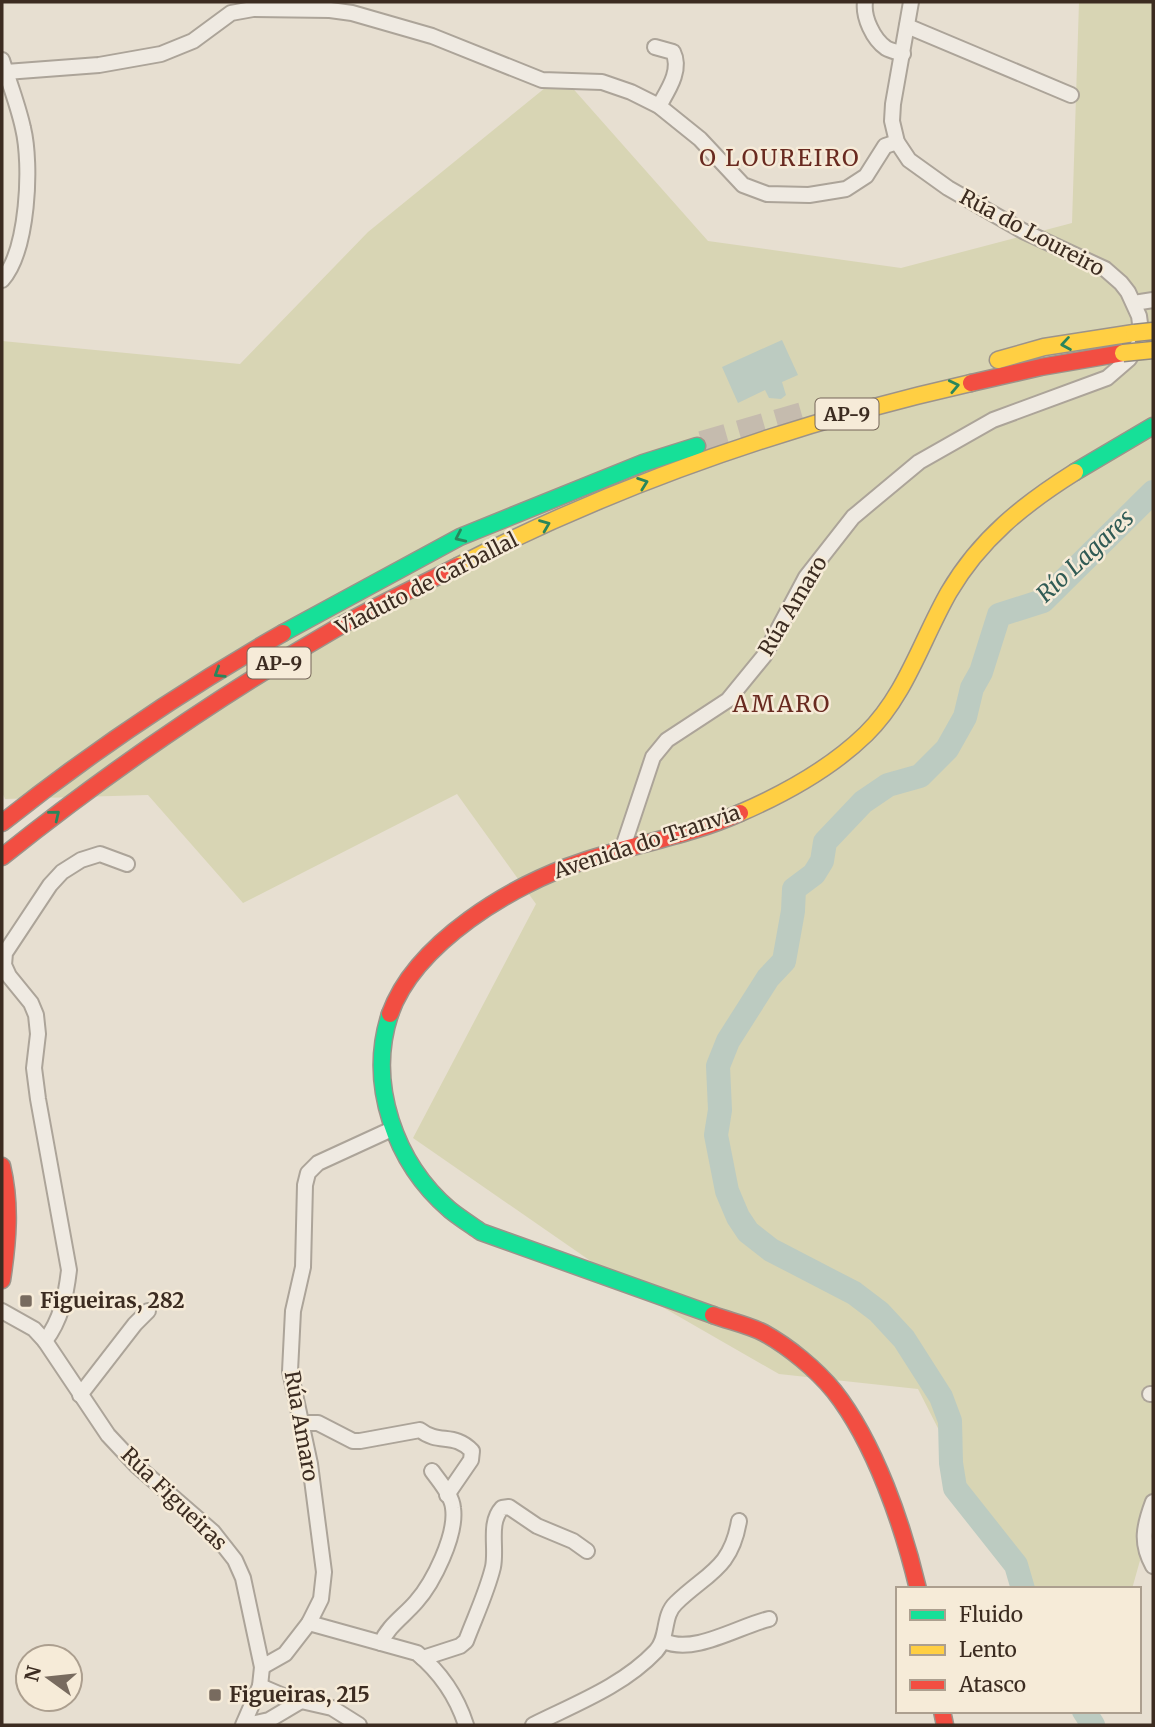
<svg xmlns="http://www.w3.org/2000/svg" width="1155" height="1727" font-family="Merriweather,serif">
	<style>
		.green { fill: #d8d5b4 }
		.water { fill: #bccbc1 }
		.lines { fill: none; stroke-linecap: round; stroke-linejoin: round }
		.river { stroke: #bccbc1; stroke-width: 24 }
		.highway-tunnel { stroke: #c5bbae; stroke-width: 26; stroke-dasharray: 26 13; stroke-linecap: butt }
		.street-casing { stroke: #aca499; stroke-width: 18 }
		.fast-casing { stroke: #9c938a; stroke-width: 19 }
		.slow-casing { stroke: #9c938a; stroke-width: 19 }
		.jam-casing { stroke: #9c938a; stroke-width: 19 }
		.street { stroke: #efeae2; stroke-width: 14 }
		.fast { stroke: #16e098; stroke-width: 16 }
		.slow { stroke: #ffcf43; stroke-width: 16 }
		.jam { stroke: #f24e42; stroke-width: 16 }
		.slow-bridge-casing { stroke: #928a80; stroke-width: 19; stroke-linecap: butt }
		.slow-bridge { stroke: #ffcf43; stroke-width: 16 }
		.oneway { stroke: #29865c }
		.poi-dot { fill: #786b5f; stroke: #f6ebd8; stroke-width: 2.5 }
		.labels { text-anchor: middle; stroke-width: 5; stroke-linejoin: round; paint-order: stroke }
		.shield { fill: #f6ebd8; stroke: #746558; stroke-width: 2 }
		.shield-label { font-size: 19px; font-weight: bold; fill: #3c2c21 }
		.street-label { font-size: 21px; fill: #3c2c21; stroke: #f6ebd8 }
		.poi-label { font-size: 21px; font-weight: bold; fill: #3c2c21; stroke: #f6ebd8; text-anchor: start }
		.neighbourhood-label { font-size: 23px; letter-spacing: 2px; fill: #692a20; stroke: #f6ebd8 }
		.water-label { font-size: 23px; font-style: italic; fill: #305b55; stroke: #f6ebd8 }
	</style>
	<rect width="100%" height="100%" fill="#e7dfd1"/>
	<polygon class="green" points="1079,2 1153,2 1153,1514 1132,1589 1020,1589 918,1389 779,1374 631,1289 413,1138 536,904 457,794 243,903 148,795 5,799 2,792 2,341 240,364 368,232 561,75 708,241 901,268 1072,223"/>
	<polygon class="water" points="782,340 798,375 782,382 786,395 781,399 769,398 765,390 738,403 722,367"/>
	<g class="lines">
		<g class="river">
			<polyline points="1023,1589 1016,1565 955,1488 951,1463 950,1421 941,1397 904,1339 879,1312 854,1293 771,1250 748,1232 738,1217 727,1191 716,1135 720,1110 718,1066 728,1041 768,978 784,961 793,911 794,889 814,874 822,861 825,842 863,802 888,785 920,776 947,749 965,717 972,688 981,672 999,615 1043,601 1153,492"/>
			<polyline points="1084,1711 1093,1725"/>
		</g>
		<polyline class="highway-tunnel" points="702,444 803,415"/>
		<g class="street-casing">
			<g id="street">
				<path d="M865,2C863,17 873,39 886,48C891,51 898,52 903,54"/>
				<polyline points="907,26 1071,95"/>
				<path d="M655,47L673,52C682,70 668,90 659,106"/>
				<path d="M2,60C9,82 18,105 23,128C32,165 28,251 2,280"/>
				<polyline points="6,72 99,65 161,54 193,41 231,13 253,9 330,10 352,13 432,36 542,80 602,82 631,92 659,106 700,139 743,185 767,194 809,195 846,189 866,176 885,146 897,142"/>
				<polyline points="1134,303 1153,300"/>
				<polyline points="622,850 653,757 667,740 728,700 764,656 806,577 853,517 919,462 993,420 1107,378 1129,359 1138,345 1141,331 1139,316 1128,292 1121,283 1105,269 1023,231 948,188 909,160 897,142 892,121 893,104 911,2"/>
				<polyline points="2,1311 34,1329 45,1341 108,1435 137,1466 213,1532 235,1560 243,1578 262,1667 260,1686 243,1725"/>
				<path d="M45,1341C61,1320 66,1296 69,1270L38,1099L34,1068L38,1034L36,1015L31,1003L9,976L4,965L5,953L50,885L62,872L81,860L100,854L127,864"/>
				<polyline points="1150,1394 1153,1394"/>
				<polyline points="80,1395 135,1324 148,1311"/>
				<path d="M302,1423H318L353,1441H360L420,1430C439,1445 454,1432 472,1451L471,1460L447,1495"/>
				<path d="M1153,1502C1144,1526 1140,1543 1153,1566"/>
				<path d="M309,1623L417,1653C440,1672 457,1697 466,1725"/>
				<path d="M664,1641C694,1655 739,1626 769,1619"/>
				<path d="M381,1643C388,1626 404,1616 416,1602C433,1583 457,1535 453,1508C452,1495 439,1481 432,1471"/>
				<path d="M423,1658L460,1646L466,1641C475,1617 487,1592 493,1567C497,1548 488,1523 502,1508L509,1507L537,1526L573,1541L587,1551"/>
				<polyline points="262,1667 285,1654 309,1623 321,1599 324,1572 310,1464 290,1371 293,1311 303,1267 305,1185 308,1173 318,1163 392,1129"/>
				<polyline points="260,1686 288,1698 332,1708 359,1725"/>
				<polyline points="247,1725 269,1720 301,1701"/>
				<path d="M533,1725C575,1704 623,1686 656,1651C669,1637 662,1616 676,1603C707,1573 731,1569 739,1521"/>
			</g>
		</g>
		<g class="fast-casing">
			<g id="fast">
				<polyline points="1075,472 1153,426"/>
				<polyline points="283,633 460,537 643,463 697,446"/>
				<path d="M390,1014C367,1084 395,1163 450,1210C460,1218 471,1225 481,1232L713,1315"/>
			</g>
		</g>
		<g class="slow-casing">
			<g id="slow">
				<polyline points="998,360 1044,347 1134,333"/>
				<path d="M458,566C620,483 794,423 971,383"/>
				<path d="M740,813C784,794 831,768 866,734C906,695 922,639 949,592C980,539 1024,504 1075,472"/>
			</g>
		</g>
		<g class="jam-casing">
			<g id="jam">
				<polyline points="971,383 1041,367 1123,353"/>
				<path d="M2,823C90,753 185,689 283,633"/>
				<path d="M2,857C107,773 219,696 335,629C375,606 417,587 458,566"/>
				<path d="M390,1014C415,943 513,884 581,862C634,844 689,836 740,813"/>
				<path d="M2,1166C11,1204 8,1241 2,1280"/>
				<path d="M713,1315C729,1321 749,1325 764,1333C789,1347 816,1369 834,1391C875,1443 903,1526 918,1589"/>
				<polyline points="942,1711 945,1725"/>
			</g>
		</g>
		<use href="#street" class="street"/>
		<use href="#fast" class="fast"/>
		<use href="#slow" class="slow"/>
		<use href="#jam" class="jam"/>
		<g class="slow-bridge-casing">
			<g id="slow-bridge">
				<polyline points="1134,333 1153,331"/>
				<polyline points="1123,353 1153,350"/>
			</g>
		</g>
		<use href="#slow-bridge" class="slow-bridge"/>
	</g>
	<defs><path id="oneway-chevron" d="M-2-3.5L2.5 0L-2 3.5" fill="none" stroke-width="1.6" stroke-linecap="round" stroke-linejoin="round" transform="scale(1.75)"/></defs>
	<g class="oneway">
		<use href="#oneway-chevron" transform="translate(1066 344) rotate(171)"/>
		<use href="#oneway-chevron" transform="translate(954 386) rotate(-12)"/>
		<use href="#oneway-chevron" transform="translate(643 483) rotate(-20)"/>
		<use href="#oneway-chevron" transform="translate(545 525) rotate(-22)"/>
		<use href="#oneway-chevron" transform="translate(460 537) rotate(155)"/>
		<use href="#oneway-chevron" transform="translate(219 673) rotate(148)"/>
		<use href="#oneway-chevron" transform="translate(55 815) rotate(-39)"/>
	</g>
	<g class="poi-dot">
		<rect x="19" y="1294" width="14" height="14" rx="3.5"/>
		<rect x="208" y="1688" width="14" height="14" rx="3.5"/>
	</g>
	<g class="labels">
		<g class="shield">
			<rect x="815.5" y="398.5" width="63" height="31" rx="5"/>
			<rect x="247.5" y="647.5" width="63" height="31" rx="5"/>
		</g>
		<g class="shield-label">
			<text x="847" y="421">AP-9</text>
			<text x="279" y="670">AP-9</text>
		</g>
		<g class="street-label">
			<text transform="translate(1032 233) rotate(28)" y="7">Rúa do Loureiro</text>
			<text transform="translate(427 584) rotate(-27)" y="7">Viaduto de Carballal</text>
			<text transform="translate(793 606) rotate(-59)" y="7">Rúa Amaro</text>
			<text transform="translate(647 842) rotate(-18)" y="7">Avenida do Tranvia</text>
			<text transform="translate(301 1426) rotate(80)" y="7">Rúa Amaro</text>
			<text transform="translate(174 1499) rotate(44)" y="7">Rúa Figueiras</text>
		</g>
		<g class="poi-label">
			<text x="40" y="1308">Figueiras, 282</text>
			<text x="229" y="1702">Figueiras, 215</text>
		</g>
		<g class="neighbourhood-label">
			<text x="780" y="166">O LOUREIRO</text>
			<text x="782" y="712">AMARO</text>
		</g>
		<g class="water-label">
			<text transform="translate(1085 556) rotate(-43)" y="8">Río Lagares</text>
		</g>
	</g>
	<rect width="1155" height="1727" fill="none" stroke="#3c2c21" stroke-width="7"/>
	<rect x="896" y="1587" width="245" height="126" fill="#f6ebd8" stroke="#ac9f8f" stroke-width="2"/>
	<rect x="910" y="1610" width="35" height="10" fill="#16e098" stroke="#ac9f8f" stroke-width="2"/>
	<text x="959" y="1622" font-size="21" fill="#3c2c21">Fluido</text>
	<rect x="910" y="1645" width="35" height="10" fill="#ffcf43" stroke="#ac9f8f" stroke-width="2"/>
	<text x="959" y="1657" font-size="21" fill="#3c2c21">Lento</text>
	<rect x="910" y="1680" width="35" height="10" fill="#f24e42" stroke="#ac9f8f" stroke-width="2"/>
	<text x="959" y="1692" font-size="21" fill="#3c2c21">Atasco</text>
	<g transform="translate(49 1678) rotate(285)"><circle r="33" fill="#f6ebd8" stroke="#ac9f8f" stroke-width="2"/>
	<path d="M0-5L12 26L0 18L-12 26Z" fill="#786b5f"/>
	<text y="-10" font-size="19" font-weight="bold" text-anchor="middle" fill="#3c2c21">N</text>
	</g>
</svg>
